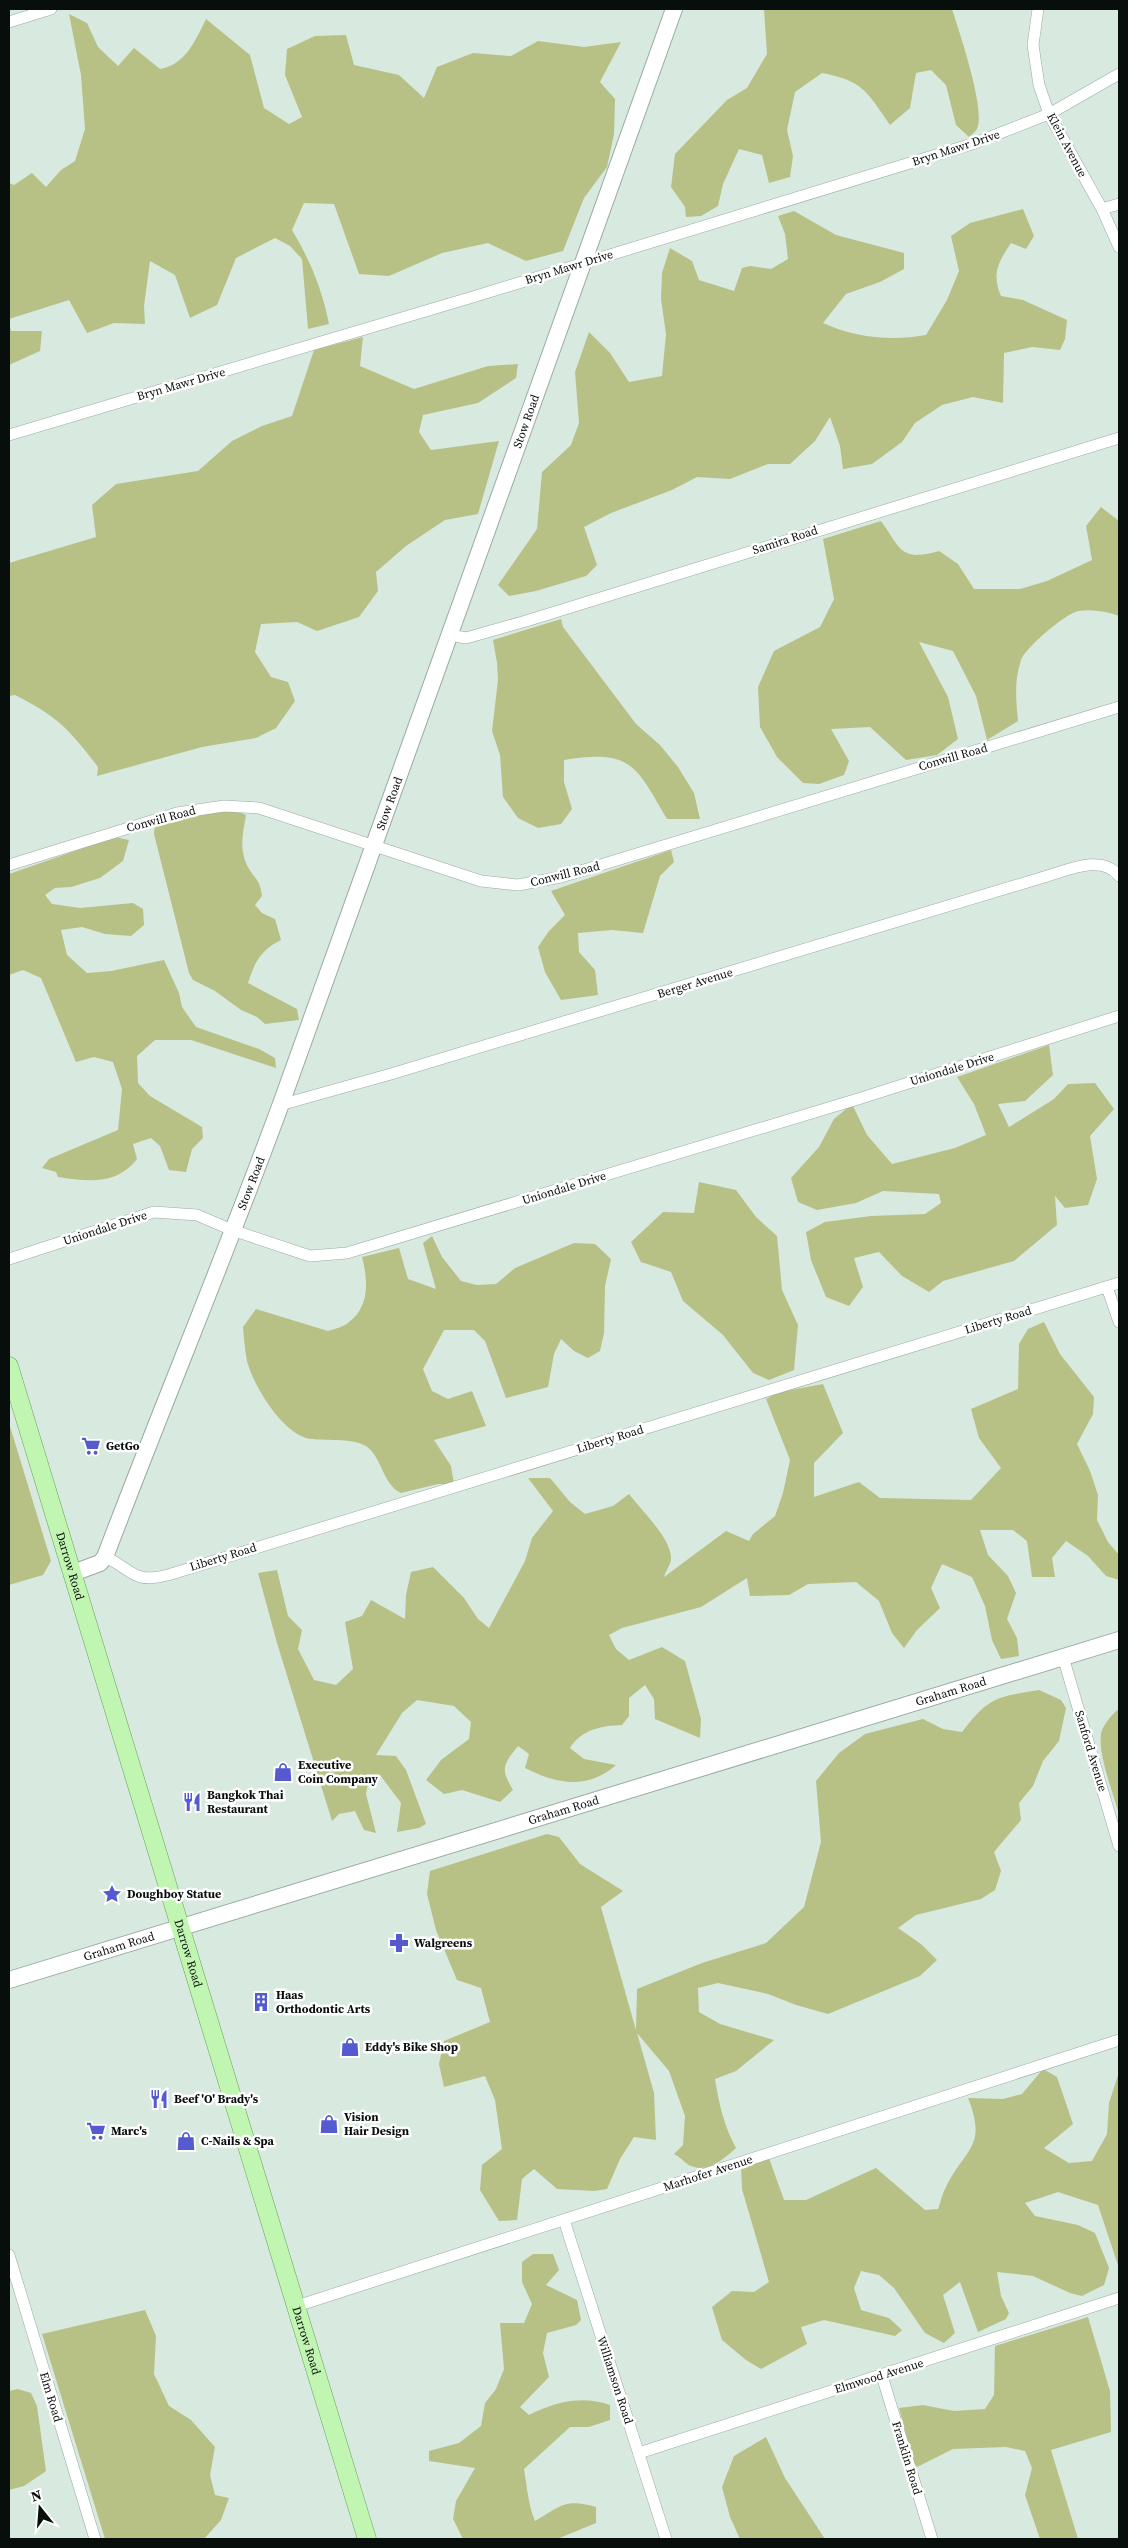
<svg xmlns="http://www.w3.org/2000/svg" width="1128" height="2548" font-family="'Source Serif 4',serif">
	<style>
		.green { fill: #b7c186 }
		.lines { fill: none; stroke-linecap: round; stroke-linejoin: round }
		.street-casing { stroke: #99aaa1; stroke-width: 12 }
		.secondary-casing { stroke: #99aaa1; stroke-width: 18 }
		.primary-casing { stroke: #65a056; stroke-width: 19 }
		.street { stroke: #fff; stroke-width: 11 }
		.secondary { stroke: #fff; stroke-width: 16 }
		.primary { stroke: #c1f5b2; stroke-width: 18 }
		.labels { text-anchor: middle; stroke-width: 5; stroke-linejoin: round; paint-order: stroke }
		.street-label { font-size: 12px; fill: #080e0b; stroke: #fff }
		.poi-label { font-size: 12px; font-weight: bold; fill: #080e0b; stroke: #fff; text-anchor: start }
	</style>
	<rect width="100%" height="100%" fill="#d8e9e0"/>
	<g class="green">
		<path d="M764,9H952C959,31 986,110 977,129C975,132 971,135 969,137L956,125L946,85L931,70L916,73L910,108L890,125C867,92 864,81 822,73L795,92L787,130L793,156L790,177L769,183L762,155L739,149L723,184L718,206L701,216L686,217L685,207L671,187L675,154L727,100L747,88L767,54Z"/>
		<path d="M69,14L87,23L98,47L118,66L134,48L160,69C185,65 196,40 206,19L250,55L264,108L289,124L302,117L285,75L287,49L315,36L346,35L354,65L399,75L424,98L437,67L473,53L511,56L538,41L584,47L621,42L600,82L615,99L614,134L607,167L584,198L563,251L526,261L488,243L442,253L389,276L359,274L334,204L304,203L292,230C310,260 322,289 329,324L308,329L302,259L290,246L275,238L236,258L217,305L190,318L175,275L150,261L144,306L145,324L114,323L87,333L69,300L9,319V183L14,185L32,173L46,187L61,170L75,161L85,129L81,75Z"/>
		<path d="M1023,209L1034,236L1026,249L1011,243C999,261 991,274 1001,296L1023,300L1067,320L1065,339L1060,350L1032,347L1004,353L1003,403L973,397L942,405L915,423L902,442L872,464L843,469L840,446L830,417L815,441L790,464H768L730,479L697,477L672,490L611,513L584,527L597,565L586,576L536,591L509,596L498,585L537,529L542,472L571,445L579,423L575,372L589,332L610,353L629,382L662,376L666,334L661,299L662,273L670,248L692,261L699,280L734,291L742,268L750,266L771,269L788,259L785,234L778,216L794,211L836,235L904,253V269L880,282L846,294L823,323C856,338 891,341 926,335L947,300L959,271L951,236L970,223Z"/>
		<polygon points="9,323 11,331 42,331 40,351 9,365"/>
		<path d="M363,337L360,366L414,389L488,366L518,364L516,378L478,403L423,415L419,432L431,450L499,441L478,514L445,520L406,546L376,572L378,591L359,617L317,631L297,622L261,624L255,652L271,677L288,682L295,701L276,728L256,738L202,747L97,776L98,767C70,730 57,716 15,695L9,696V563L96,537L92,505L116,484L198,471L232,441L262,426L292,416L314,350Z"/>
		<path d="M1101,507L1119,521V616C1106,611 1092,609 1078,611C1065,614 1025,648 1021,660C1014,681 1016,700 1018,721L987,740L976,696L953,651L919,642L948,697L958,739L937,755L906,760L870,727L831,729L849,761L844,775L819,784L803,783L777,757L760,727L758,687L774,651L820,627L834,599L823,539L881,521C901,549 900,562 939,551L958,564L974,589H1020L1047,581L1092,560L1086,526Z"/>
		<path d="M561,619L563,627L636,724L660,745L678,767L694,793L700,819H667C636,766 632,749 564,760V782L572,809L561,824L538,828L518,818L503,797L500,755L492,731L498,680L497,663L493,640Z"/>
		<path d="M238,811L246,815C243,832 239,849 247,865C255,881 259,876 262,896L255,905L262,913L275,919L281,940C261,950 255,961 248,983L297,1009L299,1020L265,1024L257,1017L241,1010L215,991L193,980L189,973L154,834L155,825L199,812Z"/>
		<path d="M115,837L129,840L123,861L100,878L71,887L55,888L45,895L52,904L80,908L133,903L143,909L144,925L131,936L105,934L82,927L61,930L67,955L87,973L111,971L164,960L179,993L182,1007L196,1027L259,1049L275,1058L276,1068L191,1040H155L137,1056L138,1083L150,1096L202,1127L203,1138L192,1149L186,1172L169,1170L160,1146L151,1138L133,1144L137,1159C117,1185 88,1182 58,1177L56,1172L42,1168L49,1159L118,1130L122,1089L113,1062L94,1057L76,1062L41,978L23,970L9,975V874Z"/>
		<polygon points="671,850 674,862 660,876 643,933 612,930 578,933 579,952 595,970 598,995 561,1000 545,972 538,947 549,931 565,915 551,891"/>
		<polygon points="1049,1045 1053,1075 1025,1101 998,1104 1009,1127 1054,1099 1068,1084 1095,1083 1114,1109 1090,1136 1097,1179 1088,1205 1065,1208 1055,1196 1057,1225 1014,1261 943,1281 929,1292 902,1276 879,1252 854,1258 863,1287 849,1306 826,1297 811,1260 806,1232 825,1222 871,1216 925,1214 941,1203 939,1194 883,1191 856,1203 817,1210 798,1202 791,1178 819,1147 834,1119 852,1104 867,1135 892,1164 955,1148 986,1135 974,1104 957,1077"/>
		<polygon points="699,1182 736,1190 756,1217 777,1236 782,1290 798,1325 794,1370 769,1380 753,1373 723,1335 683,1301 671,1272 641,1262 631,1242 663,1212 694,1213"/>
		<path d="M432,1236L442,1257L461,1281L477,1285L496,1284L515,1268L574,1243L595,1244L611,1259L605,1286L604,1333L600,1351L588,1358L574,1351L561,1339L554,1354L548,1387L506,1398L485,1341L474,1330H444L423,1369L432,1391L448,1399L472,1391L486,1426L434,1440L451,1466L454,1484H438L401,1493C382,1484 383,1458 366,1446C350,1437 324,1442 306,1438C281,1431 253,1385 247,1361C245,1351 244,1339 243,1327L256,1309L328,1331C334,1329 344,1327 349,1322C370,1307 368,1279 362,1257L399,1248L408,1279L436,1289L423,1243Z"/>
		<path d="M1044,1322L1060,1354L1094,1397L1093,1414L1077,1444L1090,1471L1098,1495L1097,1520L1108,1542L1119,1555V1580L1106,1576L1088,1556L1066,1541L1052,1558L1055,1577H1032L1027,1541L1013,1530H980L988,1555L1008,1576L1016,1593L1007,1619L1017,1638L1019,1656L1001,1659L992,1640L985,1606L972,1577L942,1564L931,1588L940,1608L917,1630L904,1648L892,1633L879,1601L856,1582L808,1584L789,1595L750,1596L747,1578L701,1607L622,1628L609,1635L616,1649L629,1660L662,1647L685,1661L701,1719L700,1738L655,1719L654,1699L645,1685L629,1698V1716L622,1725C601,1726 582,1729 570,1748L584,1759L616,1765C588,1790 556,1784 525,1768L529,1754L518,1746C503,1765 500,1768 513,1790L500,1802L462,1790L444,1794L426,1780L441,1760L469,1739L471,1722L454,1706L417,1700L402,1713L376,1755L396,1756L406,1770L426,1824L419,1828L397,1832L401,1803L380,1775L368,1783L366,1794L376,1833L364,1830L355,1811L339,1814L332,1821L277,1643L258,1573L277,1570L288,1616L302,1630L298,1649L314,1680L336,1685L353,1669L345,1622L362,1616L371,1600L405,1619L406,1595L411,1572L433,1567L464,1598L478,1619L489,1628L525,1561L532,1538L553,1511L528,1478H550L570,1502L585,1514L613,1506L629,1494C641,1510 672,1539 671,1559C671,1564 665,1572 664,1577L726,1531L749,1541L753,1534L775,1516L783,1493L790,1460L766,1399L780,1392L823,1384L843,1433L814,1463V1497L859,1482L880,1498L971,1500L1001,1468L979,1438L971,1409L1018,1389L1019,1344L1028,1329Z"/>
		<polygon points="9,1423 51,1561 43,1575 9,1585"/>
		<path d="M1039,1690L1061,1700L1066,1708L1059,1741L1043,1761L1033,1786L1019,1803L1021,1820L994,1852L1001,1871L995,1890L981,1899L916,1915L898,1928L921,1944L937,1960L920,1976L828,2014L796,2005L768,1994L718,1983L698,1988L699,2012L720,2024L774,2040L736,2071L715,2079C719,2104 724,2126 736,2148C726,2157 710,2172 694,2167C687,2166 681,2157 674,2154L683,2145L685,2116L669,2071L637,2033L654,2093L656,2140L634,2137L620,2159L607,2189L594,2191L557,2189L534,2169L522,2179L517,2220L499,2221L480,2190L482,2165L502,2149L495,2100L485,2076L444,2087L439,2064L444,2041L490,2022L481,1988L457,1980L436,1930L427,1894L430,1871L547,1834L559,1837L580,1864L623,1891L601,1907L636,2030L637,1989L702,1963L766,1943L804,1907L821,1842L816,1781L839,1753L865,1734L923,1719L943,1729L962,1732C989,1697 996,1697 1039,1690Z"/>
		<path d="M1119,1709V1810L1118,1811C1112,1790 1098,1754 1101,1734C1102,1726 1113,1713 1119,1709Z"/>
		<path d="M1043,2069L1057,2077L1073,2124L1044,2148L1069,2163L1092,2161L1107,2134L1109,2103L1119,2072V2268L1098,2205L1058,2192L1025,2203L1035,2216L1078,2225L1095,2233L1109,2268L1104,2285L1082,2296L1070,2293L1033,2276L997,2272L1001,2296L1009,2313L1006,2319L978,2332L960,2282L943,2295L955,2333L944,2343L925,2333L894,2288L879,2275L861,2271L854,2288L861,2310L889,2318L902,2330L895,2336L824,2320L801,2327L807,2344L761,2369L746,2360L722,2340L712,2307L732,2291L754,2292L769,2282L742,2189L741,2166L769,2158L784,2200H806L876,2168L925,2210L938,2209C941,2202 942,2194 946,2187C964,2149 988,2148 968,2098L1003,2099L1022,2094Z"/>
		<path d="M533,2254H553L559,2270L546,2285L577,2300L581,2320L576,2325L547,2333L543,2353L549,2377L520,2407L529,2415C555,2402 582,2395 610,2405V2420L589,2427H570L524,2469C527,2486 528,2505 535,2521C561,2506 565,2498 596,2507V2523L557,2539H463L453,2519L456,2501L475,2468L429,2461V2451L459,2443L481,2426L485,2403L496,2389L504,2369L500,2323H524L532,2304L522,2282V2262Z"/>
		<polygon points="145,2310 156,2336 154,2374 169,2406 191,2420 215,2447 210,2475 215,2495 229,2498 221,2520 204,2539 105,2539 42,2334"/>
		<polygon points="1088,2317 1110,2391 1111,2432 1051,2450 1078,2539 1040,2539 1025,2495 1032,2468 1025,2451 1006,2447 953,2449 915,2468 899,2408 923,2405 954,2411 985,2409 994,2395 995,2346"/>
		<polygon points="18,2389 31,2393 37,2406 46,2471 24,2486 9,2490 9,2391"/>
		<polygon points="766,2437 785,2478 825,2539 740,2539 730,2517 722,2487 734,2456"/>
	</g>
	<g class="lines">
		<g class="street-casing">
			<g id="street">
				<polyline points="1038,9 1033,45 1039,85 1049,114 1102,209 1119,247"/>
				<polyline points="9,22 51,9"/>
				<polyline points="1102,209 1119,204"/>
				<polyline points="9,435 476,296 972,144 1049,114 1119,74"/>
				<polyline points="450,635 466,638 526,621 1119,438"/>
				<polyline points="9,865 177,813 224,806 259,808 481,881 518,885 561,877 1119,707"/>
				<path d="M280,1105L391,1074L1044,877C1066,871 1102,853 1119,876"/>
				<polyline points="9,1259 154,1212 197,1215 232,1230 310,1256 347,1253 858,1099 1119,1016"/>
				<polyline points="1107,1287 1119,1322"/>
				<path d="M105,1557C134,1570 132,1584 168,1575L1119,1283"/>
				<polyline points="1063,1657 1119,1846"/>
				<polyline points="564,2220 666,2539"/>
				<polyline points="9,2255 95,2539"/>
				<polyline points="297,2306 1119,2040"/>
				<polyline points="882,2376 932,2539"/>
				<polyline points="639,2453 1119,2298"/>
			</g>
		</g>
		<g class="secondary-casing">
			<g id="secondary">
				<path id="s1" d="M73,1573L100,1563L105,1557C163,1404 226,1254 282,1101C414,737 543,373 674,9"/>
				<path id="s2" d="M9,1980L1119,1640"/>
			</g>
		</g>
		<g class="primary-casing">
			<g id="primary">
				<path id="s3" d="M9,1366L367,2539"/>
			</g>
		</g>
		<use href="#street" class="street"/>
		<use href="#secondary" class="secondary"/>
		<use href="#primary" class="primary"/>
	</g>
	<defs>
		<g id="supermarket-bare" transform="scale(1.5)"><path d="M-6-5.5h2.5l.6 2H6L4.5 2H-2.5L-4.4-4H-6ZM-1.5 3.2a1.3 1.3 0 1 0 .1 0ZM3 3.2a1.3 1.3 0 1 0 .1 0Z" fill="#555ad1" stroke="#fff" stroke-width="2.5" paint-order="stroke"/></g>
		<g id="shop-bare" transform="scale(1.5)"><path d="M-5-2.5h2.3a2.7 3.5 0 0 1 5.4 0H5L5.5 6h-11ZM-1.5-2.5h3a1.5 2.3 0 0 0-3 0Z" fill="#555ad1" stroke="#fff" stroke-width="2.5" paint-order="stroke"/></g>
		<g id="restaurant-bare" transform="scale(1.5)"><path d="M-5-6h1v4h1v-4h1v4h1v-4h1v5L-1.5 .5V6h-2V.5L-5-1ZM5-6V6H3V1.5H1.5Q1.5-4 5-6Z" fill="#555ad1" stroke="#fff" stroke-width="2.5" paint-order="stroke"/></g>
		<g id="sight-bare" transform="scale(1.5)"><path d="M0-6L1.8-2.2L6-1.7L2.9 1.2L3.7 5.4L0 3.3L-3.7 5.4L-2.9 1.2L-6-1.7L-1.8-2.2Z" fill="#555ad1" stroke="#fff" stroke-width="2.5" paint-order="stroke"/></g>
		<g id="pharmacy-bare" transform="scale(1.5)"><path d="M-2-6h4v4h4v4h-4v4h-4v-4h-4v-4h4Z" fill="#555ad1" stroke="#fff" stroke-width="2.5" paint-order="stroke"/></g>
		<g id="building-bare" transform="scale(1.5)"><path d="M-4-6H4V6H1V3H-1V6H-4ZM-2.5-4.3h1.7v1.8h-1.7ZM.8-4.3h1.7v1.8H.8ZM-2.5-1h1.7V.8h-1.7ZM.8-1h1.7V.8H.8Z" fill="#555ad1" stroke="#fff" stroke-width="2.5" paint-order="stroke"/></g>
	</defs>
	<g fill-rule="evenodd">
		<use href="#supermarket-bare" x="91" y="1446"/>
		<use href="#shop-bare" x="283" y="1772"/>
		<use href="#restaurant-bare" x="192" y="1802"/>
		<use href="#sight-bare" x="112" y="1894"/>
		<use href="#pharmacy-bare" x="399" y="1943"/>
		<use href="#building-bare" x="261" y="2002"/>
		<use href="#shop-bare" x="350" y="2047"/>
		<use href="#restaurant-bare" x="159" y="2099"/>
		<use href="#shop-bare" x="329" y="2124"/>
		<use href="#supermarket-bare" x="96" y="2131"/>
		<use href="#shop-bare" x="186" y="2141"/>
	</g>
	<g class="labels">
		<g class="street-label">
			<text transform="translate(1067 145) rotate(62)" y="4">Klein Avenue</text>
			<text transform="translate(956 148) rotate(-18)" y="4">Bryn Mawr Drive</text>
			<text transform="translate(569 267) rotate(-17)" y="4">Bryn Mawr Drive</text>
			<text transform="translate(181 384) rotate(-16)" y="4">Bryn Mawr Drive</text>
			<text dy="4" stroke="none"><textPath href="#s1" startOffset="1248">Stow Road</textPath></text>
			<text transform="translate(785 540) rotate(-18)" y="4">Samira Road</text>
			<text transform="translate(953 757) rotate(-16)" y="4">Conwill Road</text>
			<text dy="4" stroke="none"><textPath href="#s1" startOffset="842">Stow Road</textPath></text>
			<text transform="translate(161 819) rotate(-15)" y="4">Conwill Road</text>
			<text transform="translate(565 874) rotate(-14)" y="4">Conwill Road</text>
			<text transform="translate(695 983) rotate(-17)" y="4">Berger Avenue</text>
			<text transform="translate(952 1069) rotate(-17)" y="4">Uniondale Drive</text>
			<text dy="4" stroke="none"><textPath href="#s1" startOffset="438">Stow Road</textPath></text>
			<text transform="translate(564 1188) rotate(-17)" y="4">Uniondale Drive</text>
			<text transform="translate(105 1228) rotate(-18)" y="4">Uniondale Drive</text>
			<text transform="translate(998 1320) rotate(-17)" y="4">Liberty Road</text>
			<text transform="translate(610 1439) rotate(-17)" y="4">Liberty Road</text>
			<text transform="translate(223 1557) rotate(-17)" y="4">Liberty Road</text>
			<text dy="4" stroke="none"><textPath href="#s3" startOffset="209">Darrow Road</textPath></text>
			<text dy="4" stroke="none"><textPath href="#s2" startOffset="985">Graham Road</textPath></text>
			<text transform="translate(1091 1751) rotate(73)" y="4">Sanford Avenue</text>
			<text dy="4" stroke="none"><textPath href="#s2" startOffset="580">Graham Road</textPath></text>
			<text dy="4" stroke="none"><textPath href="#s2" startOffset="115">Graham Road</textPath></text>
			<text dy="4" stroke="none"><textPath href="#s3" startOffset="614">Darrow Road</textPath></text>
			<text transform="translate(708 2173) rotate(-18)" y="4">Marhofer Avenue</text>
			<text dy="4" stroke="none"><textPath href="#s3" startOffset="1019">Darrow Road</textPath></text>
			<text transform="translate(879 2376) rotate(-17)" y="4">Elmwood Avenue</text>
			<text transform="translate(615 2380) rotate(72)" y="4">Williamson Road</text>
			<text transform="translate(51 2397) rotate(73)" y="4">Elm Road</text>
			<text transform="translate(907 2458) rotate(73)" y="4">Franklin Road</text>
		</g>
		<g class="poi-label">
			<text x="106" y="1450">GetGo</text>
			<text x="298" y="1769">Executive<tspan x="298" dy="14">Coin Company</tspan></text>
			<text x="207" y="1799">Bangkok Thai<tspan x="207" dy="14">Restaurant</tspan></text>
			<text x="127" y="1898">Doughboy Statue</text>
			<text x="414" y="1947">Walgreens</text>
			<text x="276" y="1999">Haas<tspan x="276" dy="14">Orthodontic Arts</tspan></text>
			<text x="365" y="2051">Eddy's Bike Shop</text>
			<text x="174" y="2103">Beef 'O' Brady's</text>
			<text x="344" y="2121">Vision<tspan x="344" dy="14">Hair Design</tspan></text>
			<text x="111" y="2135">Marc's</text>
			<text x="201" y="2145">C-Nails &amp; Spa</text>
		</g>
	</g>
	<rect width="1128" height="2548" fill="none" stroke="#080e0b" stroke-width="20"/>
	<g transform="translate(40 2508) rotate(343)" stroke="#ffffff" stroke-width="4" paint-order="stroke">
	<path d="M0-4L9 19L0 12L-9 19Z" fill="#080e0b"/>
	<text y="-8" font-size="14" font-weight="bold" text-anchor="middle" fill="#080e0b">N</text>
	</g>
</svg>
